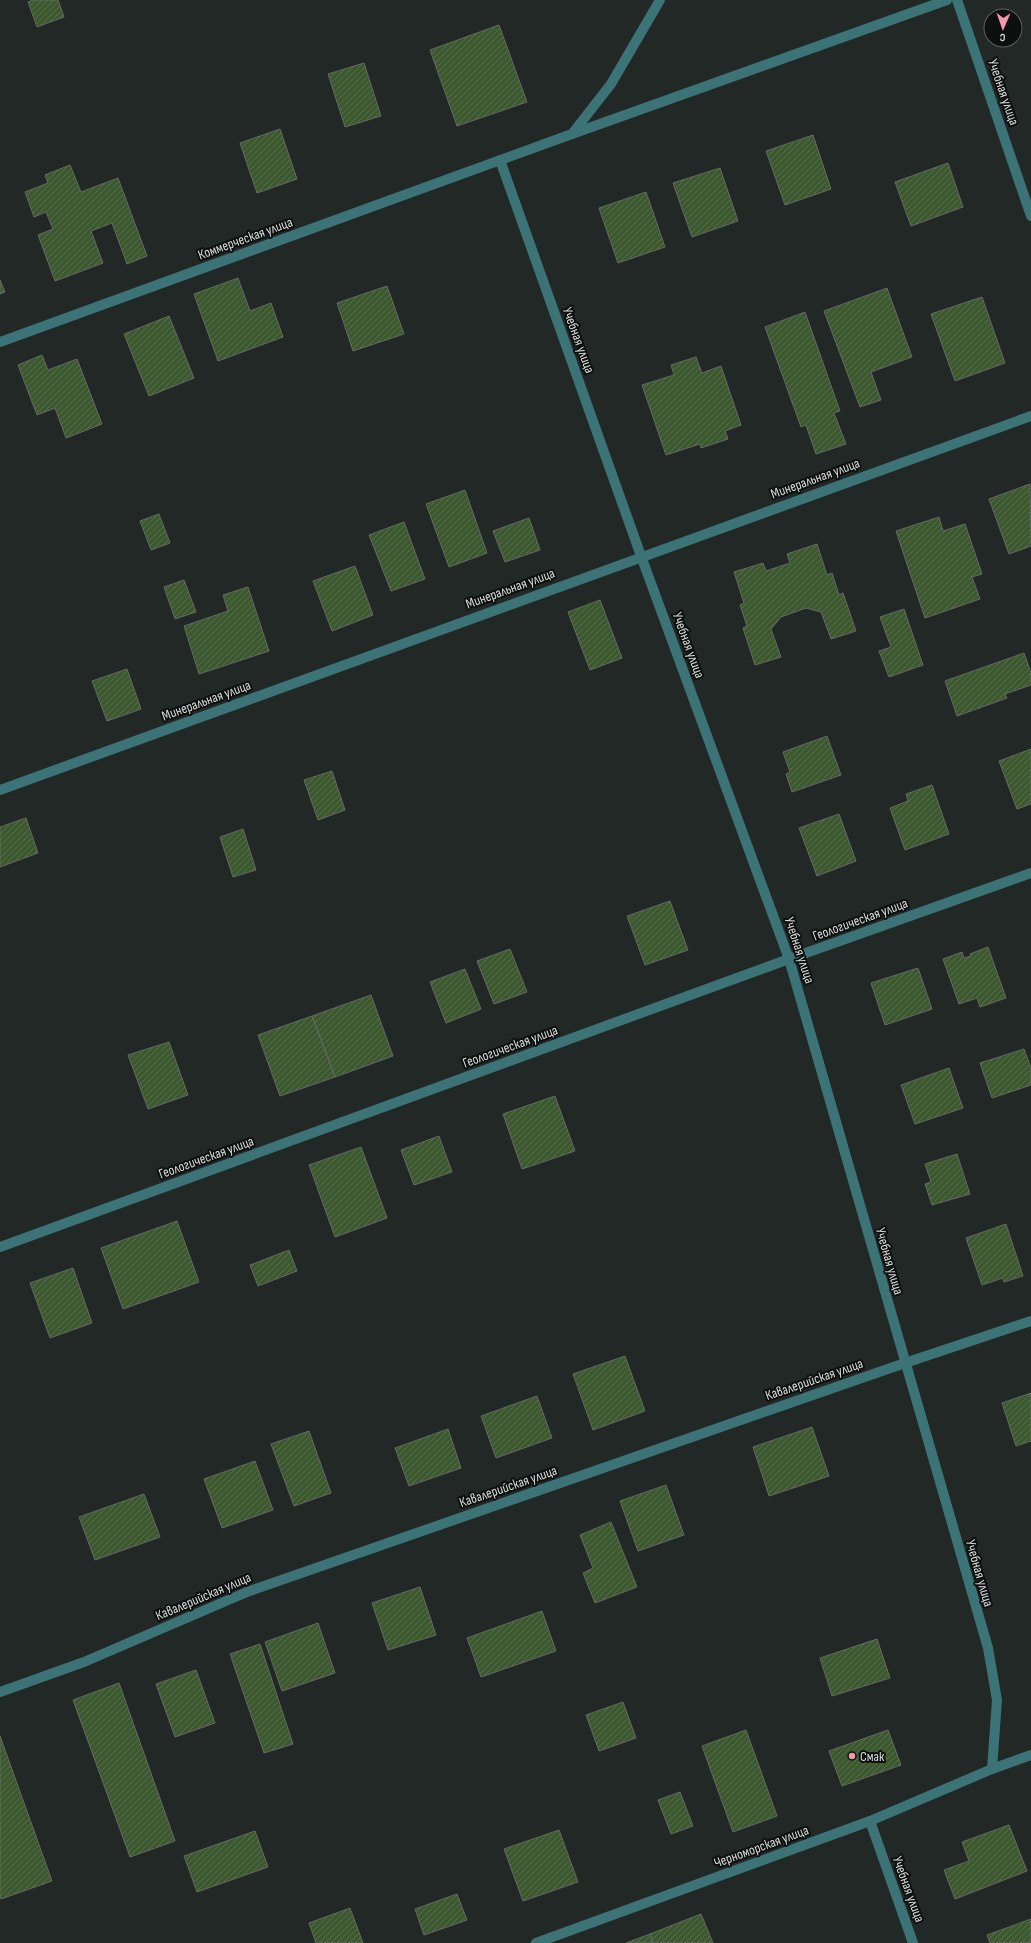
<svg xmlns="http://www.w3.org/2000/svg" width="1031" height="1943" font-family="'Sofia Sans Condensed',sans-serif">
	<style>
		.building { fill: url(#building-hatch); stroke: #666a64 }
		.lines { fill: none; stroke-linecap: round; stroke-linejoin: round }
		.minor { stroke: #3b7377; stroke-width: 10 }
		.poi-dot { fill: #f29aac; stroke: #0d100f; stroke-width: 1.5 }
		.labels { text-anchor: middle; stroke-width: 4; stroke-linejoin: round; paint-order: stroke }
		.street-label { font-size: 14px; fill: #d7dbd9; stroke: #0d100f }
		.poi-label { font-size: 14px; fill: #d7dbd9; stroke: #0d100f; text-anchor: start }
	</style>
	<defs>
		<pattern id="building-hatch" width="6" height="6" patternUnits="userSpaceOnUse"><rect width="6" height="6" fill="#3c582f"/><path d="M-1 1l2-2M0 6l6-6M5 7l2-2" fill="none" stroke="#576f4d"/></pattern>
	</defs>
	<rect width="100%" height="100%" fill="#222826"/>
	<g class="building">
		<polygon points="33,0 58,0 64,17 37,27 28,2"/>
		<polygon points="499,25 527,102 457,126 430,50"/>
		<polygon points="364,63 381,116 345,127 328,74"/>
		<polygon points="280,129 297,179 257,193 240,143"/>
		<polygon points="813,135 831,189 785,205 766,151"/>
		<polygon points="948,163 963,207 911,226 895,182"/>
		<polygon points="70,165 81,192 118,178 147,256 127,264 112,223 91,231 103,263 55,281 38,235 53,229 46,212 34,217 25,192 48,183 45,175"/>
		<polygon points="720,168 738,221 692,237 673,183"/>
		<polygon points="646,192 665,247 618,263 599,208"/>
		<polygon points="238,278 250,311 271,303 283,337 218,361 194,294"/>
		<polygon points="0,280 5,292 0,294"/>
		<polygon points="387,286 404,334 353,351 337,303"/>
		<polygon points="887,288 912,357 871,372 881,400 860,407 824,311"/>
		<polygon points="982,297 1005,363 955,381 931,314"/>
		<polygon points="805,312 840,411 834,413 846,444 816,454 806,425 801,427 765,327"/>
		<polygon points="169,316 194,378 149,396 124,334"/>
		<polygon points="42,355 48,370 77,359 102,424 66,438 55,408 37,415 18,365"/>
		<polygon points="696,357 702,373 721,366 741,425 725,431 728,439 701,448 700,444 666,455 642,385 674,375 671,365"/>
		<polygon points="1030,484 1031,546 1009,554 989,499"/>
		<polygon points="465,490 487,553 449,567 426,504"/>
		<polygon points="159,514 170,543 151,550 140,521"/>
		<polygon points="939,517 943,531 965,524 982,574 972,577 980,599 925,618 896,531"/>
		<polygon points="529,518 540,550 505,562 493,531"/>
		<polygon points="404,522 425,579 391,591 369,535"/>
		<polygon points="817,544 827,575 832,573 839,595 843,593 856,631 831,639 821,612 806,608 781,617 771,629 781,657 755,665 743,628 747,626 740,605 744,603 734,572 763,563 766,571 790,563 787,554"/>
		<polygon points="355,566 373,615 332,631 313,581"/>
		<polygon points="184,580 196,612 175,619 164,587"/>
		<polygon points="248,587 269,651 199,674 184,626 228,611 223,595"/>
		<polygon points="600,600 622,658 590,670 568,612"/>
		<polygon points="904,609 923,665 889,677 879,651 891,647 880,617"/>
		<polygon points="1024,653 1031,673 1031,685 1005,694 1007,698 957,716 945,681"/>
		<polygon points="127,669 141,709 107,721 92,681"/>
		<polygon points="827,736 841,775 792,792 786,774 790,772 783,752"/>
		<polygon points="1031,749 1031,804 1017,809 999,761"/>
		<polygon points="332,771 345,810 318,820 304,780"/>
		<polygon points="932,785 949,834 905,850 890,808 908,801 906,794"/>
		<polygon points="839,814 856,861 817,876 799,828"/>
		<polygon points="26,818 38,853 0,867 0,827"/>
		<polygon points="243,829 256,870 233,877 220,837"/>
		<polygon points="670,901 688,950 645,965 627,916"/>
		<polygon points="988,947 1006,998 980,1007 977,998 959,1004 943,959 962,952 964,958 971,956 970,954"/>
		<polygon points="510,949 527,992 494,1004 477,961"/>
		<polygon points="918,968 932,1009 885,1025 871,983"/>
		<polygon points="465,969 481,1009 446,1023 430,982"/>
		<polygon points="371,995 393,1056 335,1077 312,1016"/>
		<polygon points="312,1016 335,1077 280,1096 258,1035"/>
		<polygon points="169,1042 188,1095 148,1109 128,1055"/>
		<polygon points="1024,1049 1031,1068 1031,1085 992,1098 980,1063"/>
		<polygon points="949,1068 963,1108 915,1124 901,1085"/>
		<polygon points="555,1096 575,1151 522,1169 503,1114"/>
		<polygon points="439,1136 452,1172 414,1185 401,1150"/>
		<polygon points="361,1147 387,1218 335,1237 309,1165"/>
		<polygon points="957,1154 970,1194 932,1205 925,1184 931,1182 925,1164"/>
		<polygon points="177,1221 199,1282 123,1309 101,1248"/>
		<polygon points="1006,1224 1023,1276 1004,1282 1003,1278 982,1285 966,1238"/>
		<polygon points="289,1250 297,1271 258,1286 250,1265"/>
		<polygon points="73,1268 92,1323 50,1338 30,1283"/>
		<polygon points="625,1356 645,1411 593,1430 573,1374"/>
		<polygon points="1031,1393 1031,1441 1016,1446 1002,1403"/>
		<polygon points="537,1396 552,1438 496,1458 481,1416"/>
		<polygon points="812,1427 829,1476 769,1496 753,1447"/>
		<polygon points="448,1429 461,1468 409,1486 395,1448"/>
		<polygon points="309,1431 331,1493 294,1506 271,1444"/>
		<polygon points="255,1461 273,1510 222,1528 204,1479"/>
		<polygon points="666,1485 684,1535 638,1551 620,1501"/>
		<polygon points="144,1494 160,1537 95,1560 79,1517"/>
		<polygon points="611,1522 637,1587 595,1603 583,1573 593,1568 580,1535"/>
		<polygon points="420,1587 436,1635 388,1650 372,1603"/>
		<polygon points="542,1611 556,1651 481,1677 467,1638"/>
		<polygon points="318,1623 335,1673 282,1691 265,1642"/>
		<polygon points="877,1639 890,1678 832,1696 820,1658"/>
		<polygon points="260,1644 293,1744 264,1753 230,1654"/>
		<polygon points="196,1670 215,1723 175,1737 156,1684"/>
		<polygon points="119,1683 175,1841 130,1857 73,1700"/>
		<polygon points="623,1702 636,1738 599,1751 586,1715"/>
		<polygon points="746,1730 777,1816 733,1832 702,1746"/>
		<polygon points="888,1730 901,1765 842,1786 829,1751"/>
		<polygon points="0,1736 52,1881 1,1899 0,1896"/>
		<polygon points="680,1792 693,1826 671,1834 658,1800"/>
		<polygon points="1009,1825 1027,1871 955,1899 944,1870 969,1861 962,1842"/>
		<polygon points="559,1830 578,1882 523,1901 504,1849"/>
		<polygon points="255,1831 268,1867 197,1892 184,1856"/>
		<polygon points="457,1894 467,1920 424,1935 415,1909"/>
		<polygon points="350,1908 363,1943 316,1943 309,1923"/>
		<polygon points="701,1914 713,1943 653,1943 650,1934"/>
		<polygon points="1031,1919 1031,1943 990,1943 987,1935"/>
		<polygon points="650,1934 653,1943 626,1943"/>
	</g>
	<g class="lines">
		<g class="minor">
			<polyline points="957,0 1031,216"/>
			<polyline points="572,134 947,0"/>
			<polyline points="500,160 641,556 789,959 988,1648 997,1700 992,1769"/>
			<polyline points="0,342 572,134 611,84 660,0"/>
			<polyline points="0,790 1031,416"/>
			<polyline points="0,1247 789,959 1031,873"/>
			<polyline points="0,1692 84,1662 247,1592 905,1363 1031,1321"/>
			<polyline points="870,1821 913,1943"/>
			<polyline points="536,1943 870,1821 992,1769 1031,1755"/>
		</g>
	</g>
	<circle class="poi-dot" cx="852" cy="1756" r="4"/>
	<g class="labels">
		<g class="street-label">
			<text transform="translate(1004 92) rotate(71)" y="5">Учебная улица</text>
			<text transform="translate(245 238) rotate(-20)" y="5">Коммерческая улица</text>
			<text transform="translate(579 340) rotate(70)" y="5">Учебная улица</text>
			<text transform="translate(815 478) rotate(-20)" y="5">Минеральная улица</text>
			<text transform="translate(510 588) rotate(-20)" y="5">Минеральная улица</text>
			<text transform="translate(689 645) rotate(70)" y="5">Учебная улица</text>
			<text transform="translate(206 700) rotate(-20)" y="5">Минеральная улица</text>
			<text transform="translate(860 919) rotate(-20)" y="5">Геологическая улица</text>
			<text transform="translate(800 950) rotate(72)" y="5">Учебная улица</text>
			<text transform="translate(510 1046) rotate(-20)" y="5">Геологическая улица</text>
			<text transform="translate(206 1157) rotate(-20)" y="5">Геологическая улица</text>
			<text transform="translate(890 1261) rotate(74)" y="5">Учебная улица</text>
			<text transform="translate(814 1379) rotate(-19)" y="5">Кавалерийская улица</text>
			<text transform="translate(508 1486) rotate(-19)" y="5">Кавалерийская улица</text>
			<text transform="translate(980 1573) rotate(74)" y="5">Учебная улица</text>
			<text transform="translate(203 1596) rotate(-23)" y="5">Кавалерийская улица</text>
			<text transform="translate(761 1846) rotate(-20)" y="5">Черноморская улица</text>
			<text transform="translate(909 1889) rotate(70)" y="5">Учебная улица</text>
		</g>
		<g class="poi-label">
			<text x="860" y="1761">Смак</text>
		</g>
	</g>
	<g transform="translate(1003 28) rotate(182)"><circle r="19" fill="#0d100f" stroke="#5e6160"/>
	<path d="M0-3L7 15L0 10L-7 15Z" fill="#f29aac"/>
	<text y="-6" font-size="11" font-weight="bold" text-anchor="middle" fill="#d7dbd9">С</text>
	</g>
</svg>
